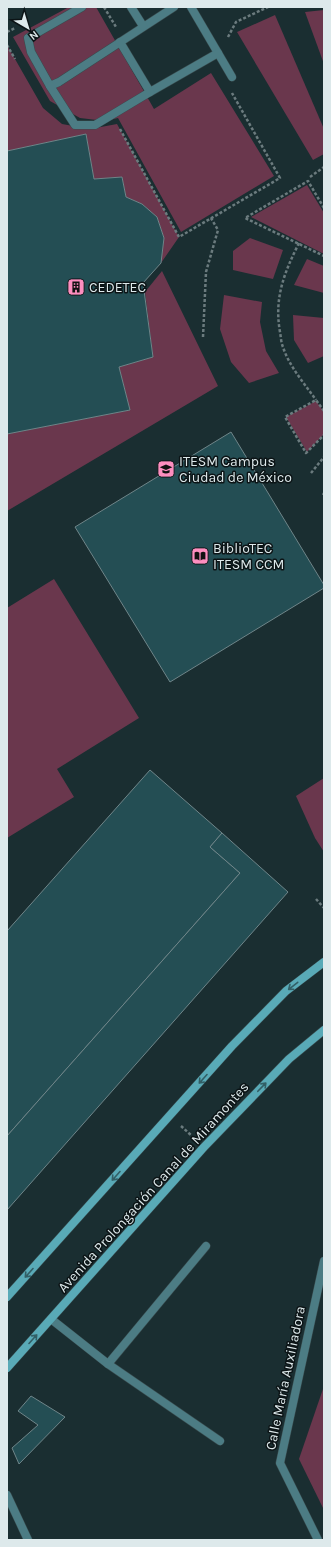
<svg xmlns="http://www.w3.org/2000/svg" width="331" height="1547" font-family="Karla,sans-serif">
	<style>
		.green { fill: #6a374d }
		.building { fill: #244e54; stroke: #6f8589 }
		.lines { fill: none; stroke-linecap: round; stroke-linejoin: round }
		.lane-casing { stroke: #394c4f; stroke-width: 9 }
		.street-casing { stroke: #394c4f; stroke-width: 9 }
		.secondary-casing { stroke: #394c4f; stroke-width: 9 }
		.path { stroke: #6b7b7e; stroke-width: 2.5; stroke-dasharray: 3 2; stroke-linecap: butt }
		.lane { stroke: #4c7c84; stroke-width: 8 }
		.street { stroke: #4c7c84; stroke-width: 8 }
		.secondary { stroke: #59aab7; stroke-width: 8 }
		.oneway { stroke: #325f66 }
		.labels { text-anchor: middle; stroke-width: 3; stroke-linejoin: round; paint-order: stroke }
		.poi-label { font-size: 14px; fill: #dde9eb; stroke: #0c1416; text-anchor: start }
		.street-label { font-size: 14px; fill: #dde9eb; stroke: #0c1416 }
	</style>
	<rect width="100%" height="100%" fill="#1a2e31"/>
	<g class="green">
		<polygon points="69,7 96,7 154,109 211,73 274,176 181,232 118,118 105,121 80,118 50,101 13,37"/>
		<polygon points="324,10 324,64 305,12"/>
		<polygon points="275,15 324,129 324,154 313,160 237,32"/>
		<polygon points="7,45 43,108 62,124 90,129 117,124 179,237 161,263 164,238 157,217 142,204 126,197 122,177 94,179 86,134 7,151"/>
		<polygon points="307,185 324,213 324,254 251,217"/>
		<polygon points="250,238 283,250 273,279 233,270 233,251"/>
		<polygon points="307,259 324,266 324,293 294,285"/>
		<polygon points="162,271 218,386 7,511 7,434 130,410 119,367 153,357 145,292"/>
		<polygon points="224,295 262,302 260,322 266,351 279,373 249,383 231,362 220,329"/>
		<polygon points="293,315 324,318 324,356 308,363 294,340"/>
		<polygon points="316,401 324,412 324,434 307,452 286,417"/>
		<polygon points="54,579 139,718 57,769 74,797 7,838 7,608"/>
		<polygon points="324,778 324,852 315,838 296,796"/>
		<polygon points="324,1386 324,1510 299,1459"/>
	</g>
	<g class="building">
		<polygon points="86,134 94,179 122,177 126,197 142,204 157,217 164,238 161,263 143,283 153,357 119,367 130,410 7,434 7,151"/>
		<polygon points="231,432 324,585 324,588 170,682 75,527"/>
		<polygon points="150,770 222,833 210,847 240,873 7,1136 7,931"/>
		<polygon points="222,833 288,892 7,1210 7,1136 240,873 210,847"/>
		<polygon points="31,1396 65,1417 19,1464 12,1448 38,1425 18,1411"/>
	</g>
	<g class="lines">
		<g class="lane-casing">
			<g id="lane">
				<polyline points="82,7 28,38 31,52 50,86 59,82 174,7"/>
				<polyline points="131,7 143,26"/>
				<polyline points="191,7 232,77"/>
				<polyline points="120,42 150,92 218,53"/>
				<polyline points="50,86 75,125 95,125 150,92"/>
				<polyline points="206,1246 108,1364 220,1441"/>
				<polyline points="51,1319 108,1364"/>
			</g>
		</g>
		<g class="street-casing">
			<g id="street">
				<polyline points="7,1495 28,1540"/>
				<polyline points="318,1540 280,1463 324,1261"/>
			</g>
		</g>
		<g class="secondary-casing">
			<g id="secondary">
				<polyline points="7,1297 232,1046 286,991 324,962"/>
				<polyline points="7,1368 204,1147 289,1059 324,1030"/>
			</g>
		</g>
		<g class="path">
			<polyline points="104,7 116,27"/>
			<polyline points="7,32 15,28"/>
			<polyline points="228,37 236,22 268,7"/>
			<polyline points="7,45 15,59"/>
			<polyline points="120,129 179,237 280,178 232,93"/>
			<polyline points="310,177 324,167"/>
			<polyline points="324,208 308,181 245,218 324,256"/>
			<path d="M299,243C284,273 274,298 280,332C281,337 281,343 283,347C289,366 304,383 316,400"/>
			<polyline points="203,337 206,272 218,230 211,218"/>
			<polyline points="324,411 316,400 285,417 306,453 324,435"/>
			<polyline points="311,473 324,457"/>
			<polyline points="323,495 324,493"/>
			<polyline points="316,899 324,908"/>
			<polyline points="181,1126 192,1136"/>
		</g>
		<use href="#lane" class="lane"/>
		<use href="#street" class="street"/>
		<use href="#secondary" class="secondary"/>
	</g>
	<defs><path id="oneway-shaft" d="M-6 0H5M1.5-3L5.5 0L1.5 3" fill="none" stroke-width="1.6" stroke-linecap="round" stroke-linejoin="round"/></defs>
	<g class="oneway">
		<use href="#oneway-shaft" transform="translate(293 986) rotate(142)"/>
		<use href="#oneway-shaft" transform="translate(203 1079) rotate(132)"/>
		<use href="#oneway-shaft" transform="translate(262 1087) rotate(-46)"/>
		<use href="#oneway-shaft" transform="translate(116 1176) rotate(132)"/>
		<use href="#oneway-shaft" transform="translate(29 1273) rotate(132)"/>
		<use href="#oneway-shaft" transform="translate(33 1339) rotate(-48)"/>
	</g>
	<defs>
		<g id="building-square" transform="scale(0.9)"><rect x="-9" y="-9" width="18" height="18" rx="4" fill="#fd8ebf" stroke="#0c1416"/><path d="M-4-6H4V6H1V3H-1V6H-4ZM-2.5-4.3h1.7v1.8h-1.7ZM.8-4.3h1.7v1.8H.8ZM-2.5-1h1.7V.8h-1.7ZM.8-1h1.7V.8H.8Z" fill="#111"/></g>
		<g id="university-square" transform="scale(0.9)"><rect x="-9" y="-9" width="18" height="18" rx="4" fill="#fd8ebf" stroke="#0c1416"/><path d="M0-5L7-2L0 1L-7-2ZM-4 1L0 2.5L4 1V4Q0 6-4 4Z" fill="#111"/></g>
		<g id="library-square" transform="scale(0.9)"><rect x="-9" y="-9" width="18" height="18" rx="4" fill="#fd8ebf" stroke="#0c1416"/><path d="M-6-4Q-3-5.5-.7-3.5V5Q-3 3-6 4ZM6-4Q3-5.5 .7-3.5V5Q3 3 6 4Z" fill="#111"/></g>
	</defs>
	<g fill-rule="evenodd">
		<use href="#building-square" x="76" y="287"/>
		<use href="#university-square" x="166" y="469"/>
		<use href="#library-square" x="200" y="556"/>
	</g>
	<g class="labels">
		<g class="poi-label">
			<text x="89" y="292">CEDETEC</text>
			<text x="179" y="466">ITESM Campus<tspan x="179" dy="16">Ciudad de México</tspan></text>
			<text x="213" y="553">BiblioTEC<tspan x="213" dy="16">ITESM CCM</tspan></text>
		</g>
		<g class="street-label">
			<text transform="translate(153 1187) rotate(-48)" y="5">Avenida Prolongación Canal de Miramontes</text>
			<text transform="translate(285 1378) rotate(-78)" y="5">Calle María Auxiliadora</text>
		</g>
	</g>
	<rect width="331" height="1547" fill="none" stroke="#dde9eb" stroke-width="16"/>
	<g transform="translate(28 28) rotate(142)" stroke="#0c1416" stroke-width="3" paint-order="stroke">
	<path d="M0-3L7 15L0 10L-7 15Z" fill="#dde9eb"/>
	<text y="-6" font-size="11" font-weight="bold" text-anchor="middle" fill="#dde9eb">N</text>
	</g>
</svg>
